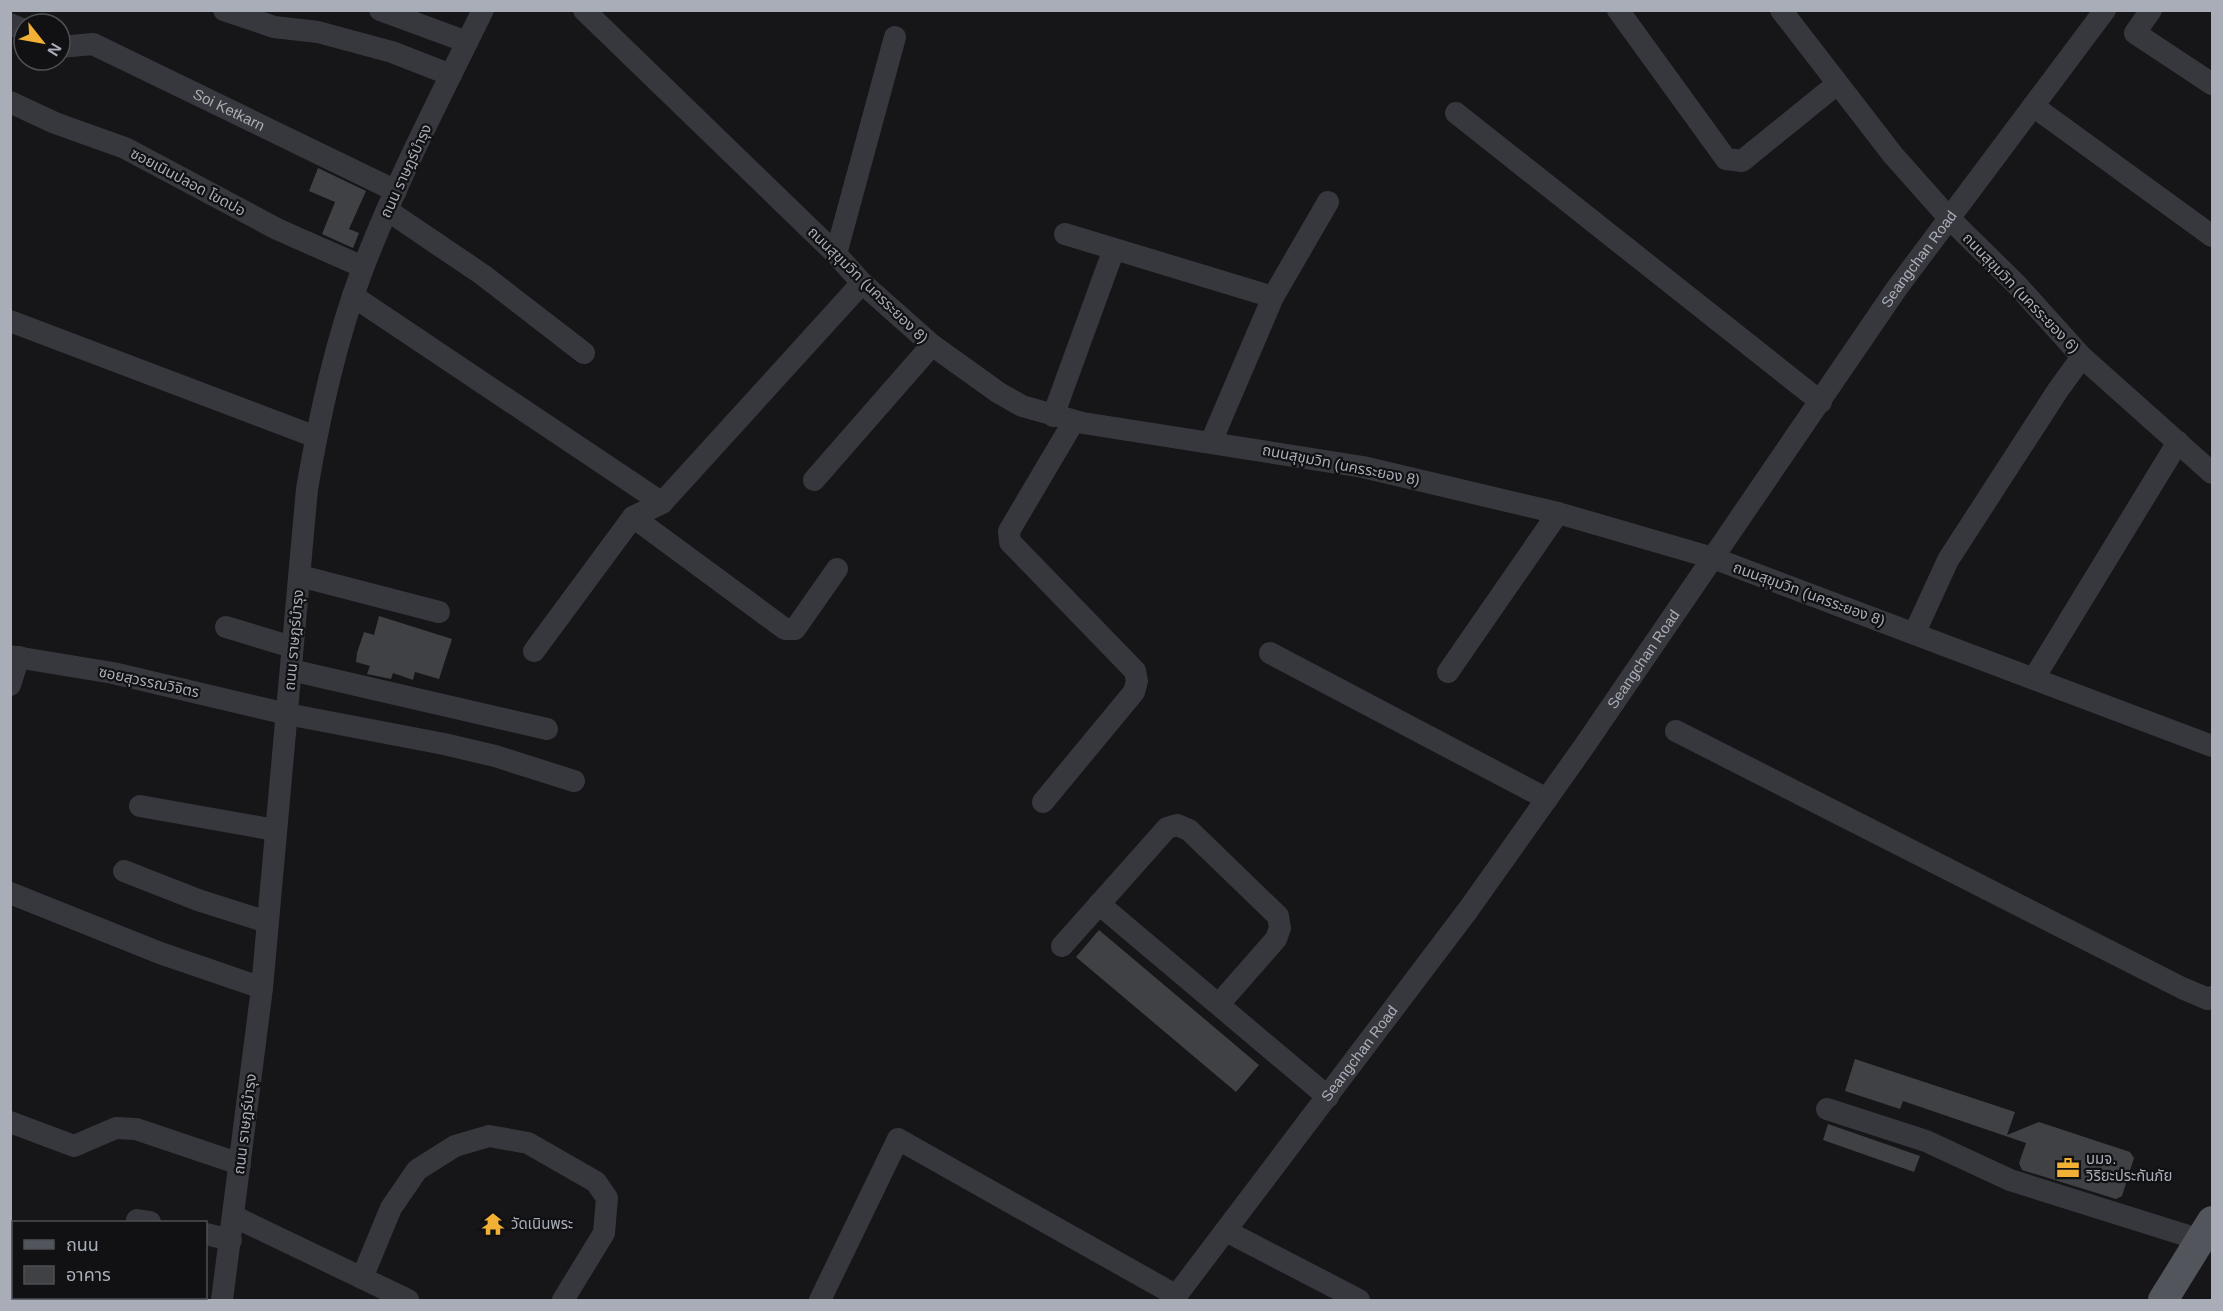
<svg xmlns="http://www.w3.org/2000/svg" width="2223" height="1311" font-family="Helvetica,'Noto Sans Thai',sans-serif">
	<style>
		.building { fill: #404145 }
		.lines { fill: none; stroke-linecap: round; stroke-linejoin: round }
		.minor { stroke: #37383d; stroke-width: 22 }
		.major { stroke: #53555c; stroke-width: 30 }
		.labels { text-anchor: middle; stroke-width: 4.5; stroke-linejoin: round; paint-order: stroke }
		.street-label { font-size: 15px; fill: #a8adb8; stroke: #111113 }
		.poi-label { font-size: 15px; fill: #a8adb8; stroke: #111113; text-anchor: start }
	</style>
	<rect width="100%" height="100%" fill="#161618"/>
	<g class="building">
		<polygon points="318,168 366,191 349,229 359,233 353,248 322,234 335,202 309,191"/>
		<polygon points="379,616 452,639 439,679 415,672 413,680 393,673 391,679 367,674 370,666 356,662 357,653 364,632 374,635"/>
		<polygon points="1099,930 1259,1065 1236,1092 1076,957"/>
		<polygon points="1855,1059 2015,1112 2007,1135 2039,1122 2130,1152 2134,1158 2122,1196 2116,1199 2022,1170 2019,1163 2026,1143 1903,1101 1900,1109 1845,1091"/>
		<polygon points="1828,1124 1920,1156 1914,1172 1823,1140"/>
	</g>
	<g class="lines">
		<g class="minor">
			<polyline points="224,10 274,27 318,32 392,52 451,75"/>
			<polyline points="380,10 467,42"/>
			<polyline points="584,10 836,254 862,283 932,345 999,393 1022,406 1083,423 1363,467 1558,513 1713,558 2212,746"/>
			<polyline points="1618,10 1726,159 1742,161 1837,84"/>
			<polyline points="1781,10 1893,155 1949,218 2017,285 2082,357 2212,473"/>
			<polyline points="2151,10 2135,33 2212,84"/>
			<polyline points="10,24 24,30"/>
			<path id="s1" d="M60,47L93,44L396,191"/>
			<polyline points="10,102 55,123 125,148 277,229 363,267"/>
			<polyline points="2033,106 2212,236"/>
			<polyline points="1456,113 1821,402"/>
			<polyline points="387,210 483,275 584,353"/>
			<polyline points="1065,234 1273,297"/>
			<polyline points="836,254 895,37"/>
			<polyline points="353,296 662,503"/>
			<polyline points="10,321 316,437"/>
			<polyline points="1053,416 1114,249"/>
			<polyline points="1211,442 1273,297 1328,202"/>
			<polyline points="814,480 932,345"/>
			<polyline points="633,517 785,629 795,629 837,569"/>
			<polyline points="300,576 439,612"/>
			<polyline points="226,627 292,647"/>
			<polyline points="1915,632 1948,560 2058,390 2082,357"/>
			<polyline points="534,651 633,517 662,503 862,283"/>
			<polyline points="1270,653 1547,799"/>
			<polyline points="10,656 113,673 287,714 444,744 495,756 574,781"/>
			<polyline points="291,670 547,729"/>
			<polyline points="1448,672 1558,513"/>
			<polyline points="2034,678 2178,442"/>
			<polyline points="10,685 19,657"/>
			<polyline points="1676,731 2182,988 2208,999 2212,997"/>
			<polyline points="1043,802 1134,692 1137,681 1135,671 1010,542 1009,531 1074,421"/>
			<polyline points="140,806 275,830"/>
			<polyline points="124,871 198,900 267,922"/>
			<polyline points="10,893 160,953 262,988"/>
			<polyline points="1099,904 1328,1097"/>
			<polyline points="1062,946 1167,828 1177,825 1189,830 1278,916 1280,928 1276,939 1219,1004"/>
			<polyline points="1827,1109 1926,1141 2010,1180 2201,1240"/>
			<polyline points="10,1122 74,1146 116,1128 136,1129 240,1164"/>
			<polyline points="235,1217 408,1300"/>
			<polyline points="137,1220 150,1222"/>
			<polyline points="1226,1231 1359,1300"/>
			<polyline points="206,1234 231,1240"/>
			<polyline points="362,1278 391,1208 417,1170 455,1146 489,1136 528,1143 596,1182 607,1198 604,1233 563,1300"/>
			<path d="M222,1300L262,988L307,489C320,414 336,339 363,268C397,180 441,95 483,10"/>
			<polyline points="820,1300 898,1139 1177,1296"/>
			<path id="s2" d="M1173,1300L1468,910L1585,745L1897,288L2105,10"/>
		</g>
		<polyline class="major" points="2163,1300 2212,1221"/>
	</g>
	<defs>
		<g id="office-bare" transform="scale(1.8)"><path d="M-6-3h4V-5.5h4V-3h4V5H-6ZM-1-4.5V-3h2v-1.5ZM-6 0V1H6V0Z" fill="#f2b134" stroke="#111113" stroke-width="2.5" paint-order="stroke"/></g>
		<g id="temple-bare" transform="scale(1.8)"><path d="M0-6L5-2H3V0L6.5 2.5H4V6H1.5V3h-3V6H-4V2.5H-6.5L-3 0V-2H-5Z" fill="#f2b134" stroke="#111113" stroke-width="2.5" paint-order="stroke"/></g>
	</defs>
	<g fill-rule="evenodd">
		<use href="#office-bare" x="2068" y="1168"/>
		<use href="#temple-bare" x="493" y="1224"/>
	</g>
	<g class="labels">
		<g class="street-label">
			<text dy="5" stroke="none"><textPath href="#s1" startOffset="184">Soi Ketkarn</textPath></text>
			<text transform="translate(406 171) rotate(-65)" y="5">ถนน ราษฎร์บำรุง</text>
			<text transform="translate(188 182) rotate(28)" y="5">ซอยเนินปลอด โขดปอ</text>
			<text dy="5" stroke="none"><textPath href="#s2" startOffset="1281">Seangchan Road</textPath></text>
			<text transform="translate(868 285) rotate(44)" y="5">ถนนสุขุมวิท (นครระยอง 8)</text>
			<text transform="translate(2021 293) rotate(46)" y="5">ถนนสุขุมวิท (นครระยอง 6)</text>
			<text transform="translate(1341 465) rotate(11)" y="5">ถนนสุขุมวิท (นครระยอง 8)</text>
			<text transform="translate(1809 594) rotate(20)" y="5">ถนนสุขุมวิท (นครระยอง 8)</text>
			<text transform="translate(294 640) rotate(-85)" y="5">ถนน ราษฎร์บำรุง</text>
			<text dy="5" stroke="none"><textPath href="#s2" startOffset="795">Seangchan Road</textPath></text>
			<text transform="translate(149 682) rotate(12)" y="5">ซอยสุวรรณวิจิตร</text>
			<text dy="5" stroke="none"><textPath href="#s2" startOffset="309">Seangchan Road</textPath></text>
			<text transform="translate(245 1124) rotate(-83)" y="5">ถนน ราษฎร์บำรุง</text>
		</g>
		<g class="poi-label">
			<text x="2086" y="1164">บมจ.<tspan x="2086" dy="17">วิริยะประกันภัย</tspan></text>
			<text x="511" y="1229">วัดเนินพระ</text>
		</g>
	</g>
	<rect width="2223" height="1311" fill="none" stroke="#a8adb8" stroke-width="24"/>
	<rect x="12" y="1221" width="195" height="78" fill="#111113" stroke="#4d4f55" stroke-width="1.5"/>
	<rect x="24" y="1240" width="30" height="9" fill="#53555c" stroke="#4d4f55" stroke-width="1.5"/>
	<text x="66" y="1251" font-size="18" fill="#a8adb8">ถนน</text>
	<rect x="24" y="1266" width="30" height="18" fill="#404145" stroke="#4d4f55" stroke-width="1.5"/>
	<text x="66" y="1281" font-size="18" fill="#a8adb8">อาคาร</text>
	<g transform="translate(42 42) rotate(121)"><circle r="28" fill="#111113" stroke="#4d4f55" stroke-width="1.5"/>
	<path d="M0-4.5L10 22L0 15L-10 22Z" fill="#f2b134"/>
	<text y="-9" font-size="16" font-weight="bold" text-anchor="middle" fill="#a8adb8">N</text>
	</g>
</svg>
